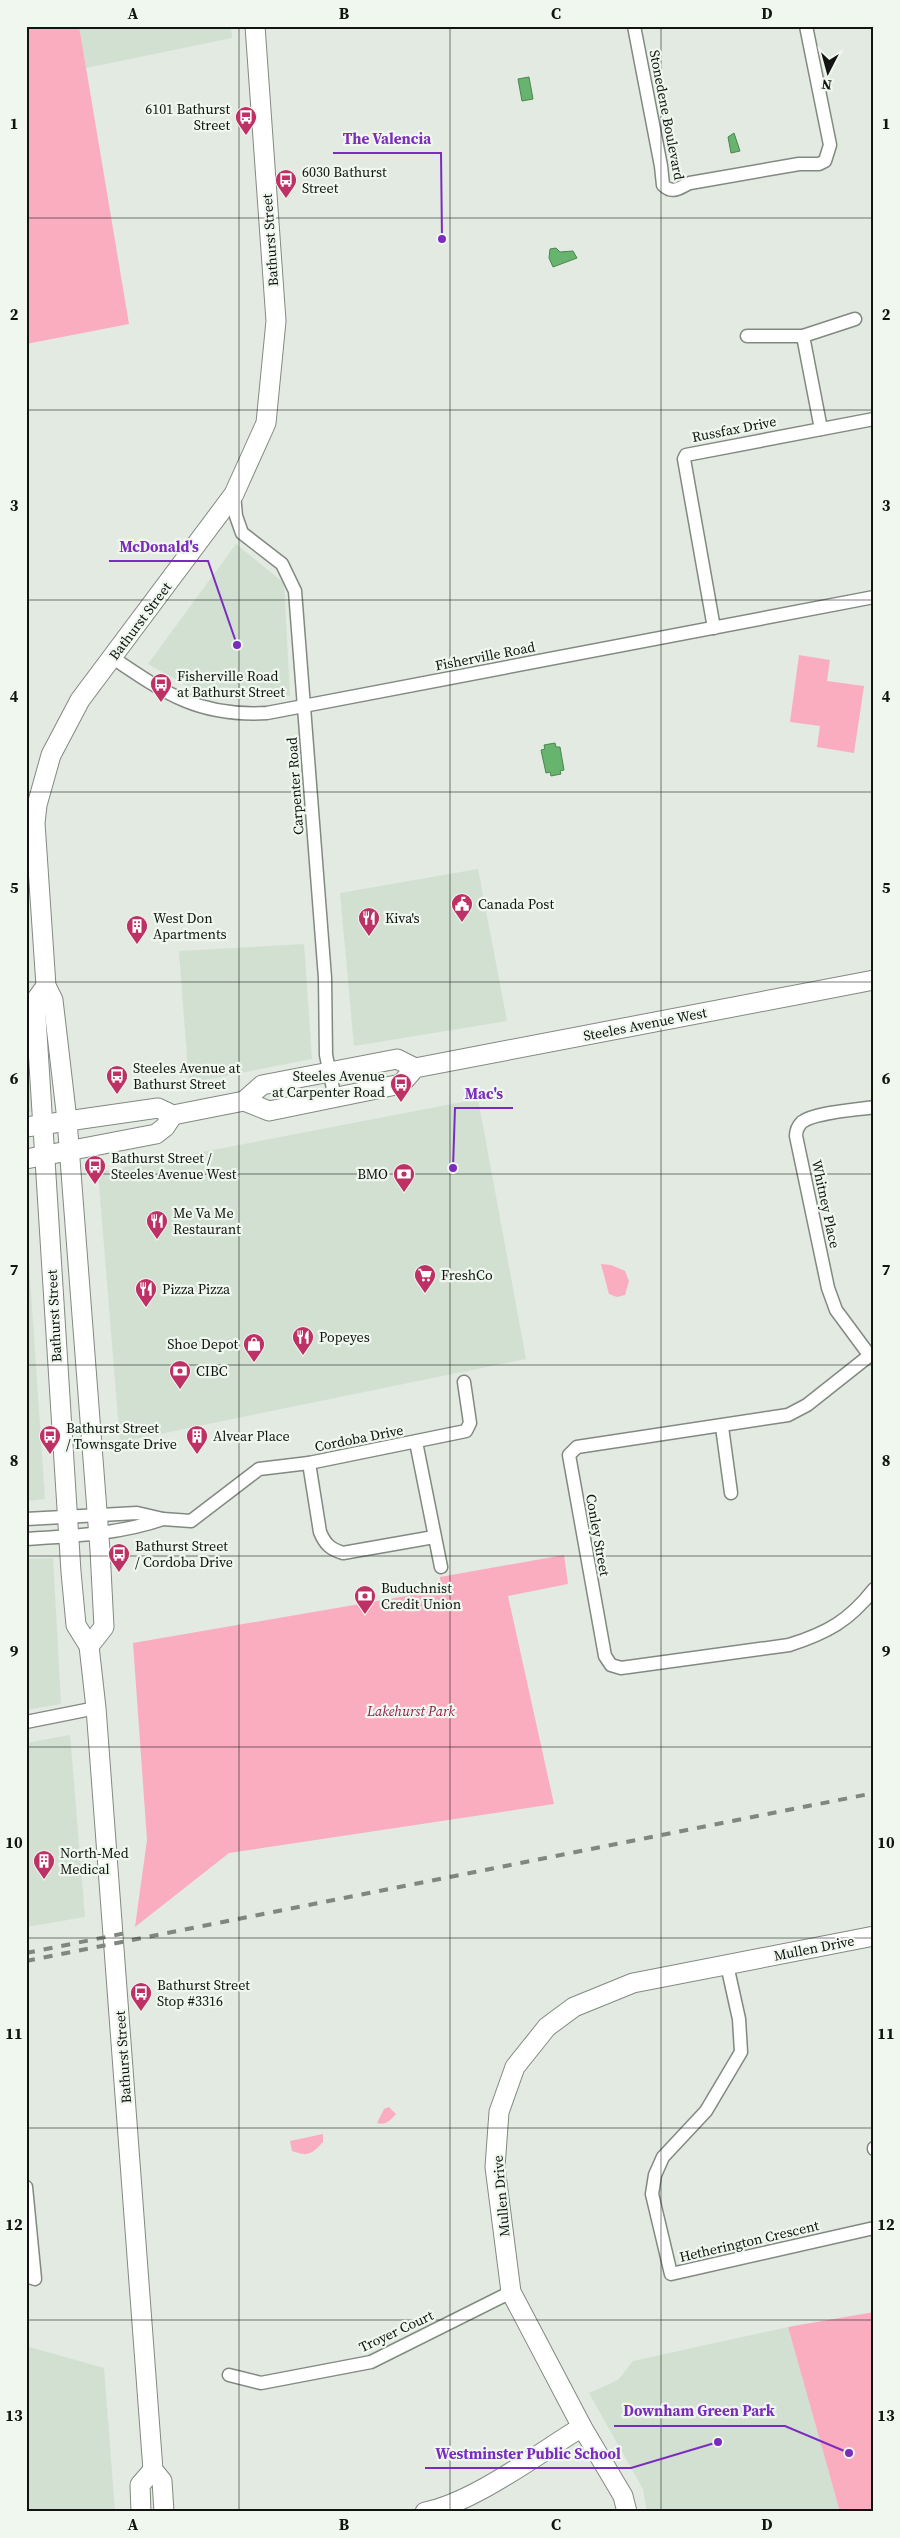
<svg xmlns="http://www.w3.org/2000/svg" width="900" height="2538" font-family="'Source Serif 4',serif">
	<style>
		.built { fill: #d2e0d2 }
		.green { fill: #fbadc0 }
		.water { fill: #67b46e; stroke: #4d8452 }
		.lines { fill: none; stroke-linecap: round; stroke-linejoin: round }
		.street-casing { stroke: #828982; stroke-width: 15 }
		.secondary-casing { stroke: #828982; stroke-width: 21 }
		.street { stroke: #fff; stroke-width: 12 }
		.secondary { stroke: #fff; stroke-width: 19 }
		.rail { stroke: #808680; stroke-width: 4; stroke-dasharray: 9 9; stroke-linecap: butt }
		.grid { fill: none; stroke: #111411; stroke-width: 1; stroke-opacity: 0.55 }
		.labels { text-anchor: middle; stroke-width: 4.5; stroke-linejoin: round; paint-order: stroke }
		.poi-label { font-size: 14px; fill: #111411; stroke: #eff7ef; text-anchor: start }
		.street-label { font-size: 14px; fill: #111411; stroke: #eff7ef }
		.park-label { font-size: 14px; font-style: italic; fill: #951e4c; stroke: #eff7ef }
		.leader { fill: none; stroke: #7b2cbf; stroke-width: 2 }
		.callout-dot { fill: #7b2cbf; stroke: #eff7ef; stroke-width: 2 }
		.callout-label { font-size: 15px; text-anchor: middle; font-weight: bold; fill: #7b2cbf; stroke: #eff7ef; stroke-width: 4.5; stroke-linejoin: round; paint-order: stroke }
		.neatline { fill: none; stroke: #111411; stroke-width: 2 }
		.grid-label { font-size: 16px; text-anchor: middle; font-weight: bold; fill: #111411 }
	</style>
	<rect width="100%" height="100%" fill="#e2eae2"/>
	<g class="built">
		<polygon points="79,26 231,26 232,38 86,68"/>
		<polygon points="236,544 284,583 290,696 238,700 193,689 148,664"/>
		<polygon points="478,869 507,1021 354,1046 340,893"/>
		<polygon points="304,944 312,1059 189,1083 179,951"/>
		<polygon points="26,1050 32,1112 26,1113"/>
		<polygon points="478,1099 526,1359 120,1442 98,1172"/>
		<polygon points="26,1220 45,1499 26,1501"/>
		<polygon points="53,1558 61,1704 26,1710 26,1559"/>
		<polygon points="70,1735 85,1917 26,1927 26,1743"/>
		<polygon points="788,2327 840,2512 647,2512 643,2489 589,2393 618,2380 633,2361"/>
		<polygon points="26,2346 104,2368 115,2512 26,2512"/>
	</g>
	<g class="green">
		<polygon points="26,26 79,26 129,324 26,344"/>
		<polygon points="799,655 830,660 827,681 864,686 854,753 817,747 820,726 790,722"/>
		<polygon points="601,1264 611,1265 625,1271 629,1281 625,1295 617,1297 609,1294"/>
		<polygon points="564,1555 568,1584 508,1596 554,1804 229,1853 135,1927 147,1840 133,1643 441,1590 440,1577"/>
		<path d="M389,2107L396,2114C391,2120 385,2126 377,2123L384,2109Z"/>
		<path d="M323,2134V2142C312,2154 308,2157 292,2151L290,2141Z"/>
		<polygon points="874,2312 874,2512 840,2512 788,2327"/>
	</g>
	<g class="water">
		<polygon points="529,77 533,99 522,101 518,79"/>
		<polygon points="734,133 740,151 731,153 728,137"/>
		<polygon points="556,248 560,252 573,251 577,258 553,267 549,258 550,249"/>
		<polygon points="555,743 556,747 560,747 564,770 560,771 561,774 551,776 550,772 546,773 541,750 545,749 544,745"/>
	</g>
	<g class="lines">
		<g class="street-casing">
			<g id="street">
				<path d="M634,26L661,166L663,185C673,195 680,187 690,183L799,164H819L825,161L830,145L806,26"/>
				<polyline points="747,336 803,336 855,319"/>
				<polyline points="803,336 821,429"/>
				<polyline points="234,494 236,516 242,533 282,564 295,591 325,978 326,1055 335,1098"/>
				<polyline points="714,628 684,459 686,455 874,419"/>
				<path d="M113,658C166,694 200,717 267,713L874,597"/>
				<path d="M874,1352L807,1405L788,1415L577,1447L569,1455L605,1656L611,1665L621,1668L789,1645C827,1633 849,1621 874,1589"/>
				<path d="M870,1356L836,1310L828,1288L796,1136C796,1131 798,1126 802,1122C816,1112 856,1110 874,1107"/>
				<polyline points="722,1427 731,1493"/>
				<polyline points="416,1442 441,1567"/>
				<path d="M309,1463L320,1532C325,1544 330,1549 343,1553L434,1537"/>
				<polyline points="26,1519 137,1513 163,1519 191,1521 259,1469 309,1463 466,1431 470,1423 464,1382"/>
				<path d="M26,1539C72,1536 120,1534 163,1519"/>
				<polyline points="26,1722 96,1708"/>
				<polyline points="727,1965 739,2019 741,2052 706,2111 663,2157 655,2175 652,2194 671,2274 874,2228"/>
				<polyline points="874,2148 874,2149"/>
				<polyline points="26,2187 35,2279 26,2276"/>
				<polyline points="229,2375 261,2383 371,2362 511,2292"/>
			</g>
		</g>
		<g class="secondary-casing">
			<g id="secondary">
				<polyline points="46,986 35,1001 71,1572 76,1625 89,1646 96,1708 153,2470 162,2481 164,2512"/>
				<polyline points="244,1101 269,1111 401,1084 415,1068 874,980"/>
				<polyline points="26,1127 158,1108 173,1115 244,1101 262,1085 397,1059 415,1068"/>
				<polyline points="26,1159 156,1134 165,1127 173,1115"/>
				<polyline points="89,1646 104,1627 100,1550 67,1120 53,1000 46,986 35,823 37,805 51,755 80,700 234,494 266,423 276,321 255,26"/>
				<polyline points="141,2512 140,2485 153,2470"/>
				<path d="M425,2512C473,2503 539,2453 582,2427"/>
				<polyline points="627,2512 623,2496 582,2427 511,2292 495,2167 499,2112 515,2067 547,2027 574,2007 633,1983 874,1936"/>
			</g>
		</g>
		<use href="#street" class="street"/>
		<use href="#secondary" class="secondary"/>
		<g class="rail">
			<polyline points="26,1953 131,1932"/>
			<polyline points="26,1961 874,1793"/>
		</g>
	</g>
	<path class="grid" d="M239,26V2512M450,26V2512M661,26V2512M26,218H874M26,410H874M26,600H874M26,792H874M26,982H874M26,1174H874M26,1365H874M26,1556H874M26,1747H874M26,1938H874M26,2128H874M26,2320H874"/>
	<defs>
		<g id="bus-pin" transform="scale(1.125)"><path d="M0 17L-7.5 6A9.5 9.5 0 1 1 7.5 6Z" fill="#bd3164" stroke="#eff7ef"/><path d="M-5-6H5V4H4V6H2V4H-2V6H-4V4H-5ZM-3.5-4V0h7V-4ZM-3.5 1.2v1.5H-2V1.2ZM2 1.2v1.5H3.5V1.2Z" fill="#fff"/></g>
		<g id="civic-pin" transform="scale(1.125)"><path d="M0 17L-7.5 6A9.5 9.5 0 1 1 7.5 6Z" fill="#bd3164" stroke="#eff7ef"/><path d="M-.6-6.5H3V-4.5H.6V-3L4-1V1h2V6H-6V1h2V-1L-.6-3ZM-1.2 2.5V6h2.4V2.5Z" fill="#fff"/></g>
		<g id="restaurant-pin" transform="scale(1.125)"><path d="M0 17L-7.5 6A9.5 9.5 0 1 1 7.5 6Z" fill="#bd3164" stroke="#eff7ef"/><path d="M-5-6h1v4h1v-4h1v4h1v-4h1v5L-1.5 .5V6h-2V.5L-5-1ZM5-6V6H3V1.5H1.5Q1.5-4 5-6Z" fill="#fff"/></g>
		<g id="building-pin" transform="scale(1.125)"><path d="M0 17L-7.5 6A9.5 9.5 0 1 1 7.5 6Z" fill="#bd3164" stroke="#eff7ef"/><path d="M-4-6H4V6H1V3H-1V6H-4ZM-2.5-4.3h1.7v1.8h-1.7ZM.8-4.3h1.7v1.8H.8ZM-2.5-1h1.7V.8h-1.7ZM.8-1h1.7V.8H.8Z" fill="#fff"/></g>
		<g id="bank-pin" transform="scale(1.125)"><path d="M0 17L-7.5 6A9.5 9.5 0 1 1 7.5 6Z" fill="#bd3164" stroke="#eff7ef"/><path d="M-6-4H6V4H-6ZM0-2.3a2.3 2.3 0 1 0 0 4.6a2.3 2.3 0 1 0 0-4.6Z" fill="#fff"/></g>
		<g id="supermarket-pin" transform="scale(1.125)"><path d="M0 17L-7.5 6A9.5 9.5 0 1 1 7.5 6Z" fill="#bd3164" stroke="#eff7ef"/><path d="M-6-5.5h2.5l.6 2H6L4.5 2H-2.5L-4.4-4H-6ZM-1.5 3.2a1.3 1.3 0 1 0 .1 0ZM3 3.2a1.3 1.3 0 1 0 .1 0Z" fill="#fff"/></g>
		<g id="shop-pin" transform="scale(1.125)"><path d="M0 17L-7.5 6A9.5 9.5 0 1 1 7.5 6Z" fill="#bd3164" stroke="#eff7ef"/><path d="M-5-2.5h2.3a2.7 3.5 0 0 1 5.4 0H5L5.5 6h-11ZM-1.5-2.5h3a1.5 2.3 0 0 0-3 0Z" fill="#fff"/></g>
	</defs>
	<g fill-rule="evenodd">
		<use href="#bus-pin" x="246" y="117"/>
		<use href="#bus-pin" x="286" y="180"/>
		<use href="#bus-pin" x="161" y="684"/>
		<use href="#civic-pin" x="462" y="904"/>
		<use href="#restaurant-pin" x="369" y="918"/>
		<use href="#building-pin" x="137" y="926"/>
		<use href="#bus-pin" x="117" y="1076"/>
		<use href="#bus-pin" x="401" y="1084"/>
		<use href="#bus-pin" x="95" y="1166"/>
		<use href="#bank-pin" x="404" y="1174"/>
		<use href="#restaurant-pin" x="157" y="1221"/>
		<use href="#supermarket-pin" x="425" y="1275"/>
		<use href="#restaurant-pin" x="146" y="1289"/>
		<use href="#restaurant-pin" x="303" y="1337"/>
		<use href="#shop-pin" x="254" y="1344"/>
		<use href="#bank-pin" x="180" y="1371"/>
		<use href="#bus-pin" x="50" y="1436"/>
		<use href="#building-pin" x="197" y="1436"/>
		<use href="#bus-pin" x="119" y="1554"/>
		<use href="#bank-pin" x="365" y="1596"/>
		<use href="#building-pin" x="44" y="1861"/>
		<use href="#bus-pin" x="141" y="1993"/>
	</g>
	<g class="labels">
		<g class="poi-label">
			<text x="230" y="114" text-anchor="end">6101 Bathurst<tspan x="230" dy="16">Street</tspan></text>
			<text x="302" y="177">6030 Bathurst<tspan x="302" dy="16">Street</tspan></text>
			<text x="177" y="681">Fisherville Road<tspan x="177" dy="16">at Bathurst Street</tspan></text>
			<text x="478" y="909">Canada Post</text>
			<text x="153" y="923">West Don<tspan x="153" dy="16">Apartments</tspan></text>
			<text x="385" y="923">Kiva's</text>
			<text x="133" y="1073">Steeles Avenue at<tspan x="133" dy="16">Bathurst Street</tspan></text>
			<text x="385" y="1081" text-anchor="end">Steeles Avenue<tspan x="385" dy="16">at Carpenter Road</tspan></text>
			<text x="111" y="1163">Bathurst Street /<tspan x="111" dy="16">Steeles Avenue West</tspan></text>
			<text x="388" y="1179" text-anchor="end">BMO</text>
			<text x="173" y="1218">Me Va Me<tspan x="173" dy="16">Restaurant</tspan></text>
			<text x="441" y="1280">FreshCo</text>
			<text x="162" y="1294">Pizza Pizza</text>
			<text x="319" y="1342">Popeyes</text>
			<text x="238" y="1349" text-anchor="end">Shoe Depot</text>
			<text x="196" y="1376">CIBC</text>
			<text x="66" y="1433">Bathurst Street<tspan x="66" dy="16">/ Townsgate Drive</tspan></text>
			<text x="213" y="1441">Alvear Place</text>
			<text x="135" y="1551">Bathurst Street<tspan x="135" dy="16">/ Cordoba Drive</tspan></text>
			<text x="381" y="1593">Buduchnist<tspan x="381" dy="16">Credit Union</tspan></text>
			<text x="60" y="1858">North-Med<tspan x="60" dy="16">Medical</tspan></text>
			<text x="157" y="1990">Bathurst Street<tspan x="157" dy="16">Stop #3316</tspan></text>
		</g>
		<g class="street-label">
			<text transform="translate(667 115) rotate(79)" y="5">Stonedene Boulevard</text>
			<text transform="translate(270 240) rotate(-94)" y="5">Bathurst Street</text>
			<text transform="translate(734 429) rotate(-11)" y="5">Russfax Drive</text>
			<text transform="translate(140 621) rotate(-53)" y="5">Bathurst Street</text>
			<text transform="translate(485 656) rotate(-11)" y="5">Fisherville Road</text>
			<text transform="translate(295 786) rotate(-94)" y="5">Carpenter Road</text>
			<text transform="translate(645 1024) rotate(-11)" y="5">Steeles Avenue West</text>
			<text transform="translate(826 1204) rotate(78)" y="5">Whitney Place</text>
			<text transform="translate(54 1316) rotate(-93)" y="5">Bathurst Street</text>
			<text transform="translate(359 1438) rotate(-11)" y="5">Cordoba Drive</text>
			<text transform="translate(598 1535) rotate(80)" y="5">Conley Street</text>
			<text transform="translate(814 1948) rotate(-11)" y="5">Mullen Drive</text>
			<text transform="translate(123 2057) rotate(-94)" y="5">Bathurst Street</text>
			<text transform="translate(501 2196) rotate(-95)" y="5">Mullen Drive</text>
			<text transform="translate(749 2241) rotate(-13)" y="5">Hetherington Crescent</text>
			<text transform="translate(396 2331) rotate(-25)" y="5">Troyer Court</text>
		</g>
		<g class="park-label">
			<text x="411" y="1716">Lakehurst Park</text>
		</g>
	</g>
	<path class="leader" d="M442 239L441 153H333M237 645L208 561H109M453 1168L455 1108H513M849 2453L785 2426H614M718 2442L631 2468H425"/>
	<g class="callout-dot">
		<circle cx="442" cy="239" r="5"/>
		<circle cx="237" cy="645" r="5"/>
		<circle cx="453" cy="1168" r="5"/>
		<circle cx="849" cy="2453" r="5"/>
		<circle cx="718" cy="2442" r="5"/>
	</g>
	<g class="callout-label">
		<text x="387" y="144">The Valencia</text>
		<text x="159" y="552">McDonald's</text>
		<text x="484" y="1099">Mac's</text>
		<text x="699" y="2416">Downham Green Park</text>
		<text x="528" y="2459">Westminster Public School</text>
	</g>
	<rect width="900" height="2538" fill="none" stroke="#eff7ef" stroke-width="55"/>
	<g transform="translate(828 72) rotate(186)" stroke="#eff7ef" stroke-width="4" paint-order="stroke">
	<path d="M0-4L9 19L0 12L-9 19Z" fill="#111411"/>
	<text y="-8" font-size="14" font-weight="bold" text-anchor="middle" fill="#111411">N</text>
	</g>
	<rect x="28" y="28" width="844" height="2482" class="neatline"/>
	<g class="grid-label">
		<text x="133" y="19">A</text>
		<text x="344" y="19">B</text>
		<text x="556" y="19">C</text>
		<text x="767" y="19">D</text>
		<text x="14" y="129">1</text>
		<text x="886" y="129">1</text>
		<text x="14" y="320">2</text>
		<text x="886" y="320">2</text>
		<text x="14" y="511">3</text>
		<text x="886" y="511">3</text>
		<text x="14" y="702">4</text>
		<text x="886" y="702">4</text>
		<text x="14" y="893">5</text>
		<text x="886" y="893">5</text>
		<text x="14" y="1084">6</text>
		<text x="886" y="1084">6</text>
		<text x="14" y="1275">7</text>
		<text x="886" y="1275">7</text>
		<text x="14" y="1466">8</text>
		<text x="886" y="1466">8</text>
		<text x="14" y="1657">9</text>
		<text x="886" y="1657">9</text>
		<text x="14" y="1848">10</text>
		<text x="886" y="1848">10</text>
		<text x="14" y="2039">11</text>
		<text x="886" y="2039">11</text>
		<text x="14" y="2230">12</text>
		<text x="886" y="2230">12</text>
		<text x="14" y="2421">13</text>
		<text x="886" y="2421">13</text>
		<text x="133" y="2530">A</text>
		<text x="344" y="2530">B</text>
		<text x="556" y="2530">C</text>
		<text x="767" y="2530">D</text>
	</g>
</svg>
